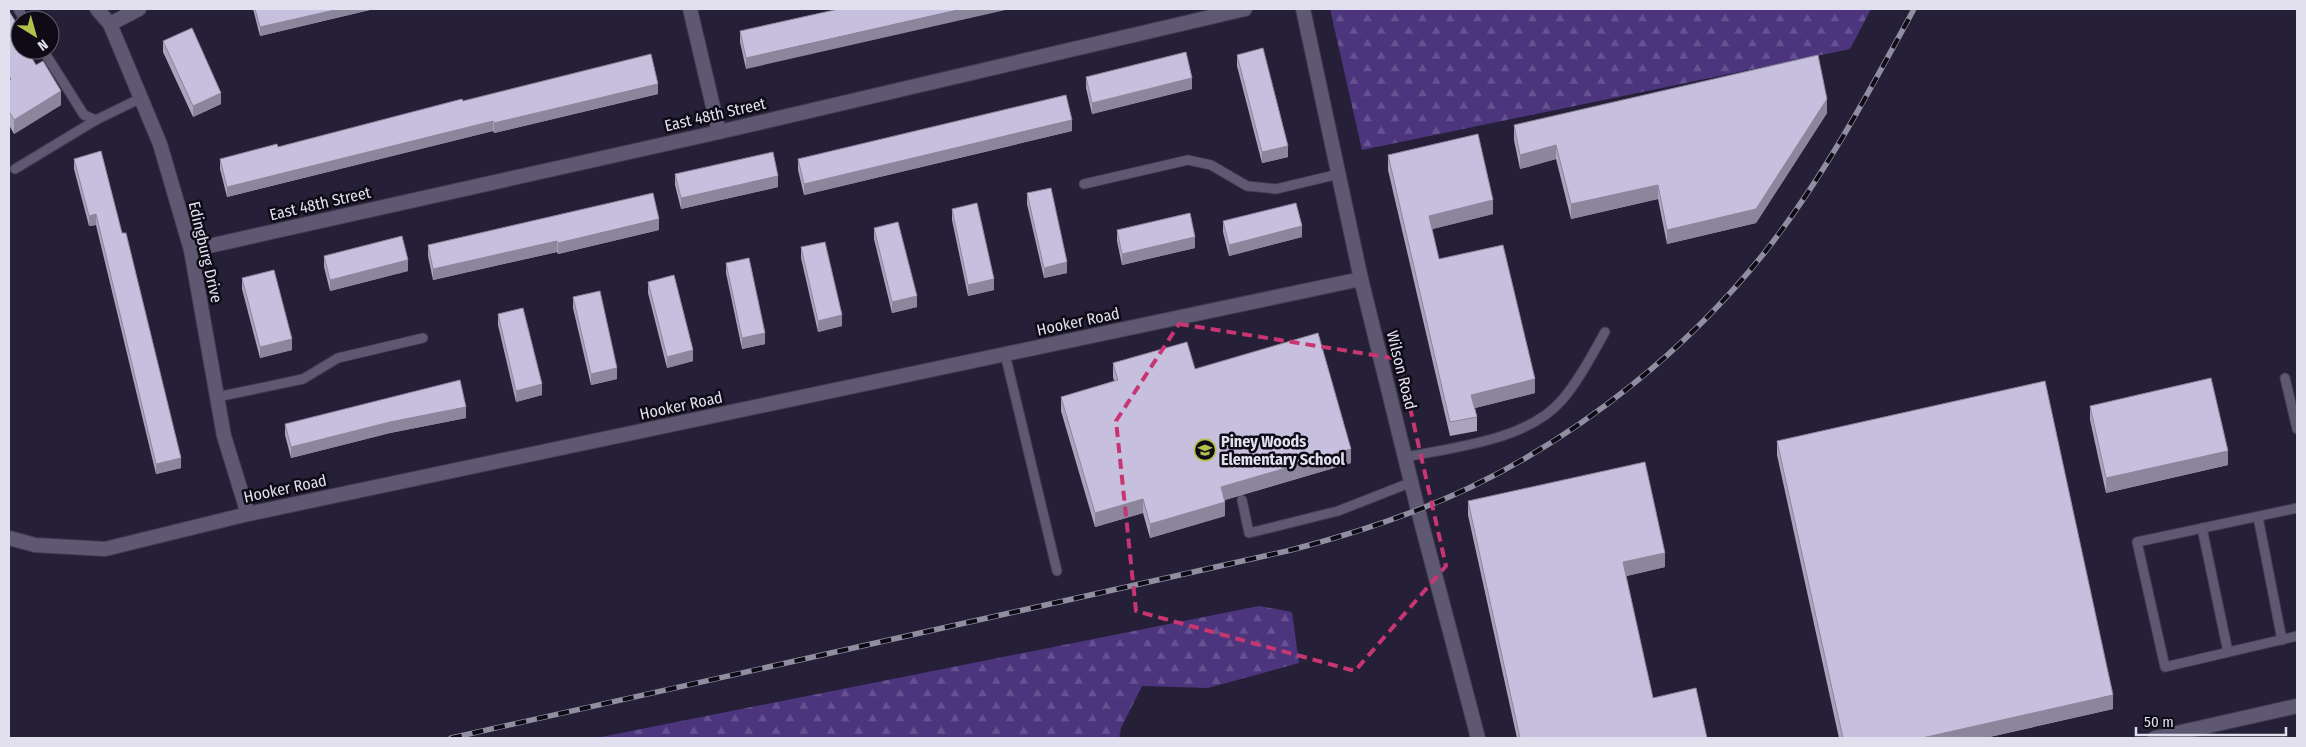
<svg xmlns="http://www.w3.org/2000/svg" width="2306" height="747" font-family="'Fira Sans Condensed',sans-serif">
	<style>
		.forest { fill: url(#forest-firs) }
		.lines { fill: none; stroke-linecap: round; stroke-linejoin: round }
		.service-casing { stroke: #423c50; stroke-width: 11 }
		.minor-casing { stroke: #423c50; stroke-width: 16 }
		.tertiary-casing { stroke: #423c50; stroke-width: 16 }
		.service { stroke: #5e5873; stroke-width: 9 }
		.minor { stroke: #5e5873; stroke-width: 14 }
		.tertiary { stroke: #5e5873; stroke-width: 14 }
		.rail-casing { stroke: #928ea2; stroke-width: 5.5 }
		.rail { stroke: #0e0b16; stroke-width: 4; stroke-dasharray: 11; stroke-linecap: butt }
		.wall { fill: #aaa4bf }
		.shaded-wall { fill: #8b869b }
		.building { fill: #c6bfde; stroke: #8b869b }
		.marked { fill: none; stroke: #c73671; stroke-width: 4; stroke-dasharray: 10 6; stroke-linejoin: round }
		.labels { text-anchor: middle; stroke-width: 5; stroke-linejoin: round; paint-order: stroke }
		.street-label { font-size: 16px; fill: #e2dfef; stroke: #0e0b16 }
		.poi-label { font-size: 16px; font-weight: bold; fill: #e2dfef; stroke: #0e0b16; text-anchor: start }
	</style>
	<defs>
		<pattern id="forest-firs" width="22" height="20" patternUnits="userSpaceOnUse" patternTransform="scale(1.25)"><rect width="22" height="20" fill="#4c357d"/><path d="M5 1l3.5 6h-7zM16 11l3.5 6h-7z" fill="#665290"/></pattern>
	</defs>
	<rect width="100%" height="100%" fill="#251f37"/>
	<g class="forest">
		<polygon points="1330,9 1871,9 1850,49 1362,150"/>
		<polygon points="1259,606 1292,612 1299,663 1208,688 1142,686 1121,728 1119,738 596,738"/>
	</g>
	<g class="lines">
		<g class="service-casing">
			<g id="service">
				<polyline points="18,9 25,20"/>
				<polyline points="43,50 84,115 96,120 141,98"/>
				<polyline points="15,169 96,120"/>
				<polyline points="1084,184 1188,160 1211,165 1247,186 1276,189 1339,174"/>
				<polyline points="1005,354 1057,571"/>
				<polyline points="2285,378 2297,429"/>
				<polyline points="217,397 303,379 338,358 423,338"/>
				<path d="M1406,457C1455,447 1528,440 1562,400C1579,380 1592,355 1605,332"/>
				<polyline points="1242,500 1249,533 1338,511 1412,482"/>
				<polyline points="2297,508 2137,542 2165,667 2297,636"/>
				<polyline points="2258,517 2282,640"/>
				<polyline points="2202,528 2228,652"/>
			</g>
		</g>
		<g class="minor-casing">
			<g id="minor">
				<polyline points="97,9 110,24 160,144 191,250 224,436 248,514"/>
				<polyline points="690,9 719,132"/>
				<polyline points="110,24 139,9"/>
				<polyline points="191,250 719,132 1245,9"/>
				<polyline points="9,538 35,545 105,549 248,514 1361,279"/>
			</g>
		</g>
		<g class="tertiary-casing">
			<g id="tertiary">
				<polyline points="1303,9 1361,279 1418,510 1478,738"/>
				<polyline points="2155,738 2297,706"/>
			</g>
		</g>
		<use href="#service" class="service"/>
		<use href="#minor" class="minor"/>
		<use href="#tertiary" class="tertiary"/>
		<g class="rail-casing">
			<path id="rail" d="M451,738L1287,551C1350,535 1412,515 1471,487C1583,433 1688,349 1765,252C1824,177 1869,92 1914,9"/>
		</g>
		<use href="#rail" class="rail"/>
	</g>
	<g class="wall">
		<polygon points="253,9 374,9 260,36"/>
		<polygon points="839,9 746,69 740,42 740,31"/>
		<polygon points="9,11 20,50 61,105 14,134 9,125"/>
		<polygon points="163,41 221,104 193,117 163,52"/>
		<polygon points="1237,55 1288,157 1262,163 1237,66"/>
		<polygon points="1086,77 1192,89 1092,114 1086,88"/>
		<polygon points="658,94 494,133 493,131 227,197 220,169 220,159 278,147 463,101"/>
		<polygon points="1827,113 1756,223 1667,244 1658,199 1571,219 1556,159 1520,169 1514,140 1514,125"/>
		<polygon points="1072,131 804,195 798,170 798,159"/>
		<polygon points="101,151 181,468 156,474 96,225 89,226 74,169 74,159"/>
		<polygon points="1388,155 1493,214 1432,229 1439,259 1535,393 1475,408 1477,417 1477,431 1450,436 1388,170"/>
		<polygon points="675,174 778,187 681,209 675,185"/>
		<polygon points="1027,193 1067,273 1044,278 1027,204"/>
		<polygon points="952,209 994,290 968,296 952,220"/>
		<polygon points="1223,221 1302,237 1229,256 1223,232"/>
		<polygon points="874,228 917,307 892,313 874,239"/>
		<polygon points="659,230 558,254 557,252 433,280 428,256 428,245"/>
		<polygon points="1117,230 1195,248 1122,265 1117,241"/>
		<polygon points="801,247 842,326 818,332 801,258"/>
		<polygon points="324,256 408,271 330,291 324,267"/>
		<polygon points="726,263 765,344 742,349 726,273"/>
		<polygon points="242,278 292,350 260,358 242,289"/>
		<polygon points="648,282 693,361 667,368 648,293"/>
		<polygon points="573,297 617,379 591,385 573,308"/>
		<polygon points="498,314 542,395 516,402 498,325"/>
		<polygon points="1113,363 1195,369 1351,463 1225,500 1225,516 1150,538 1143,513 1095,527 1061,411 1061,397 1114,381 1113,377"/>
		<polygon points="2090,406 2228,465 2106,493 2090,420"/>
		<polygon points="466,418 390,433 291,458 285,435 285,424"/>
		<polygon points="1777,441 2113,709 1985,738 1839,738 1777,455"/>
		<polygon points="1468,501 1665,567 1626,576 1653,698 1707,738 1517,738 1468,515"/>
	</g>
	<g class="shaded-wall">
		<polygon points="339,9 374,9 260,36 260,27"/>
		<polygon points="962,9 1010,9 746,69 746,58"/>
		<polygon points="20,31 20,46 17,34"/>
		<polygon points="1192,78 1192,89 1092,114 1092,103"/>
		<polygon points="658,84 658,94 494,133 494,123"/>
		<polygon points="61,91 61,105 14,134 14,120"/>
		<polygon points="221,93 221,104 193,117 193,106"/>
		<polygon points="1827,99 1827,113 1756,223 1667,244 1667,230"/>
		<polygon points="1072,120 1072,131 804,195 804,184"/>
		<polygon points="493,121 493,131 227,197 227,187"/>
		<polygon points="1556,145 1556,159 1520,169 1520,155"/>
		<polygon points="1288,146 1288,157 1262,163 1262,152"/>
		<polygon points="778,176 778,187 681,209 681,198"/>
		<polygon points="1658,185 1658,199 1571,219 1571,204"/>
		<polygon points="1493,200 1493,214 1429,230 1429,216"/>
		<polygon points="96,214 96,225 89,226 89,216"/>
		<polygon points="659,219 659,230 558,254 558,243"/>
		<polygon points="1302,226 1302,237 1229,256 1229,245"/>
		<polygon points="1195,237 1195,248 1122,265 1122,254"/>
		<polygon points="557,241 557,252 433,280 433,269"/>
		<polygon points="408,260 408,271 330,291 330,280"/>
		<polygon points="1067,262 1067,273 1044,278 1044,268"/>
		<polygon points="994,279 994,290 968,296 968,285"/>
		<polygon points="917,296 917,307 892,313 892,302"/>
		<polygon points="842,315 842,326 818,332 818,321"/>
		<polygon points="765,333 765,344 742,349 742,338"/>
		<polygon points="292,339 292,350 260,358 260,347"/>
		<polygon points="693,350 693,361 667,368 667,357"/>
		<polygon points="617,368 617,379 591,385 591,374"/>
		<polygon points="1535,379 1535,393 1471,409 1471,395"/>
		<polygon points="542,384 542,395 516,402 516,391"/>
		<polygon points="466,407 466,418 390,433 291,458 291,447 390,422"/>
		<polygon points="1351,449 1351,463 1221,501 1221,487"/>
		<polygon points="2228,451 2228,465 2106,493 2106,478"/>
		<polygon points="181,458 181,468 156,474 156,464"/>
		<polygon points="1143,499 1143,513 1095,527 1095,513"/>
		<polygon points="1225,502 1225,516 1150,538 1150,524"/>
		<polygon points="1665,553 1665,567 1623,577 1623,562"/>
		<polygon points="2113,695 2113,709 1985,738 1922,738"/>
	</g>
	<g class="building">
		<polygon points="255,9 339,9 260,27"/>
		<polygon points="839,9 962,9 746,58 740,31"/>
		<polygon points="9,11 20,29 20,31 17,34 20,39 20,50 27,50 36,65 43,61 61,91 14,120 9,111 9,81 11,79 9,76"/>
		<polygon points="192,28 221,93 193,106 163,41"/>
		<polygon points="1263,48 1288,146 1262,152 1237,55"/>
		<polygon points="1186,52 1192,78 1092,103 1086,77"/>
		<polygon points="651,54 658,84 494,123 493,121 227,187 220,159 277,144 278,147 462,99 463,101"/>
		<polygon points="1818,55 1827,99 1756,209 1667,230 1658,185 1571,204 1556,145 1520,155 1514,125"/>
		<polygon points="1066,95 1072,120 804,184 798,159"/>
		<polygon points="1478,134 1493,200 1429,216 1439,259 1503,245 1535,379 1471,395 1477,417 1450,422 1388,155"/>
		<polygon points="101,151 122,233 126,233 181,458 156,464 96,214 89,216 74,159"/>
		<polygon points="773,152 778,176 681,198 675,174"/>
		<polygon points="1051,188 1067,262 1044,268 1027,193"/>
		<polygon points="653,193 659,219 558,243 557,241 433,269 428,245"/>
		<polygon points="977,203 994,279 968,285 952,209"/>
		<polygon points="1296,203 1302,226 1229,245 1223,221"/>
		<polygon points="1190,213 1195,237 1122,254 1117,230"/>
		<polygon points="898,222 917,296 892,302 874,228"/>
		<polygon points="402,236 408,260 330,280 324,256"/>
		<polygon points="825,242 842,315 818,321 801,247"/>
		<polygon points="749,258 765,333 742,338 726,263"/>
		<polygon points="274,270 292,339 260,347 242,278"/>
		<polygon points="674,275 693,350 667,357 648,282"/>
		<polygon points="600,291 617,368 591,374 573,297"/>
		<polygon points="523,308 542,384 516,391 498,314"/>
		<polygon points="1318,333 1351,449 1221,487 1225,502 1150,524 1143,499 1095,513 1061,397 1118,380 1113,363 1187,342 1195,369"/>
		<polygon points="2211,378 2228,451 2106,478 2090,406"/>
		<polygon points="460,380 466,407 390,422 291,447 285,424"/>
		<polygon points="2045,381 2113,695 1922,738 1843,738 1777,441"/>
		<polygon points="1645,462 1665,553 1623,562 1653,698 1696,688 1707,738 1520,738 1468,501"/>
	</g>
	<path class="marked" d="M1179,324L1399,359L1446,566L1355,671L1136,611L1116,421Z"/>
	<defs>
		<g id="school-ring" transform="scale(1.125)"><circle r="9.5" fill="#0e0b16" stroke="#b5c24a" stroke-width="1.5"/><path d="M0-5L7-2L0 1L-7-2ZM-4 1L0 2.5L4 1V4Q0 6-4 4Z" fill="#b5c24a"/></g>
	</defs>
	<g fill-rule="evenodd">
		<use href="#school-ring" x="1205" y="450"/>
	</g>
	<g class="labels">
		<g class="street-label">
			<text transform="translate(715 114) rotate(-13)" y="6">East 48th Street</text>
			<text transform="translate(320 203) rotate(-13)" y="6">East 48th Street</text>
			<text transform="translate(206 252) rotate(77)" y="6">Edingburg Drive</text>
			<text transform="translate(1078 321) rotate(-12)" y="6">Hooker Road</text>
			<text transform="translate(1402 370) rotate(76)" y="6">Wilson Road</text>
			<text transform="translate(681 405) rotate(-12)" y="6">Hooker Road</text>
			<text transform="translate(285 488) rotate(-12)" y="6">Hooker Road</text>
		</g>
		<g class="poi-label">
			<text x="1221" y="447">Piney Woods<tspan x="1221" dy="18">Elementary School</tspan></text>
		</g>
	</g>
	<rect width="2306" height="747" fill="none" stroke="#e2dfef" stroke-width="20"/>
	<g transform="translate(35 35) rotate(143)"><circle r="24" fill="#0e0b16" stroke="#63606d"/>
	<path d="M0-4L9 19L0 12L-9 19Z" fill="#b5c24a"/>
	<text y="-8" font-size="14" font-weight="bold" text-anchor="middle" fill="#e2dfef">N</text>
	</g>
	<path d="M2136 727v8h150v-8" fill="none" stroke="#e2dfef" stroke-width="2.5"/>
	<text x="2144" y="727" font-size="15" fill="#e2dfef" stroke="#0e0b16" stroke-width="4" paint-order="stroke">50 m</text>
</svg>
